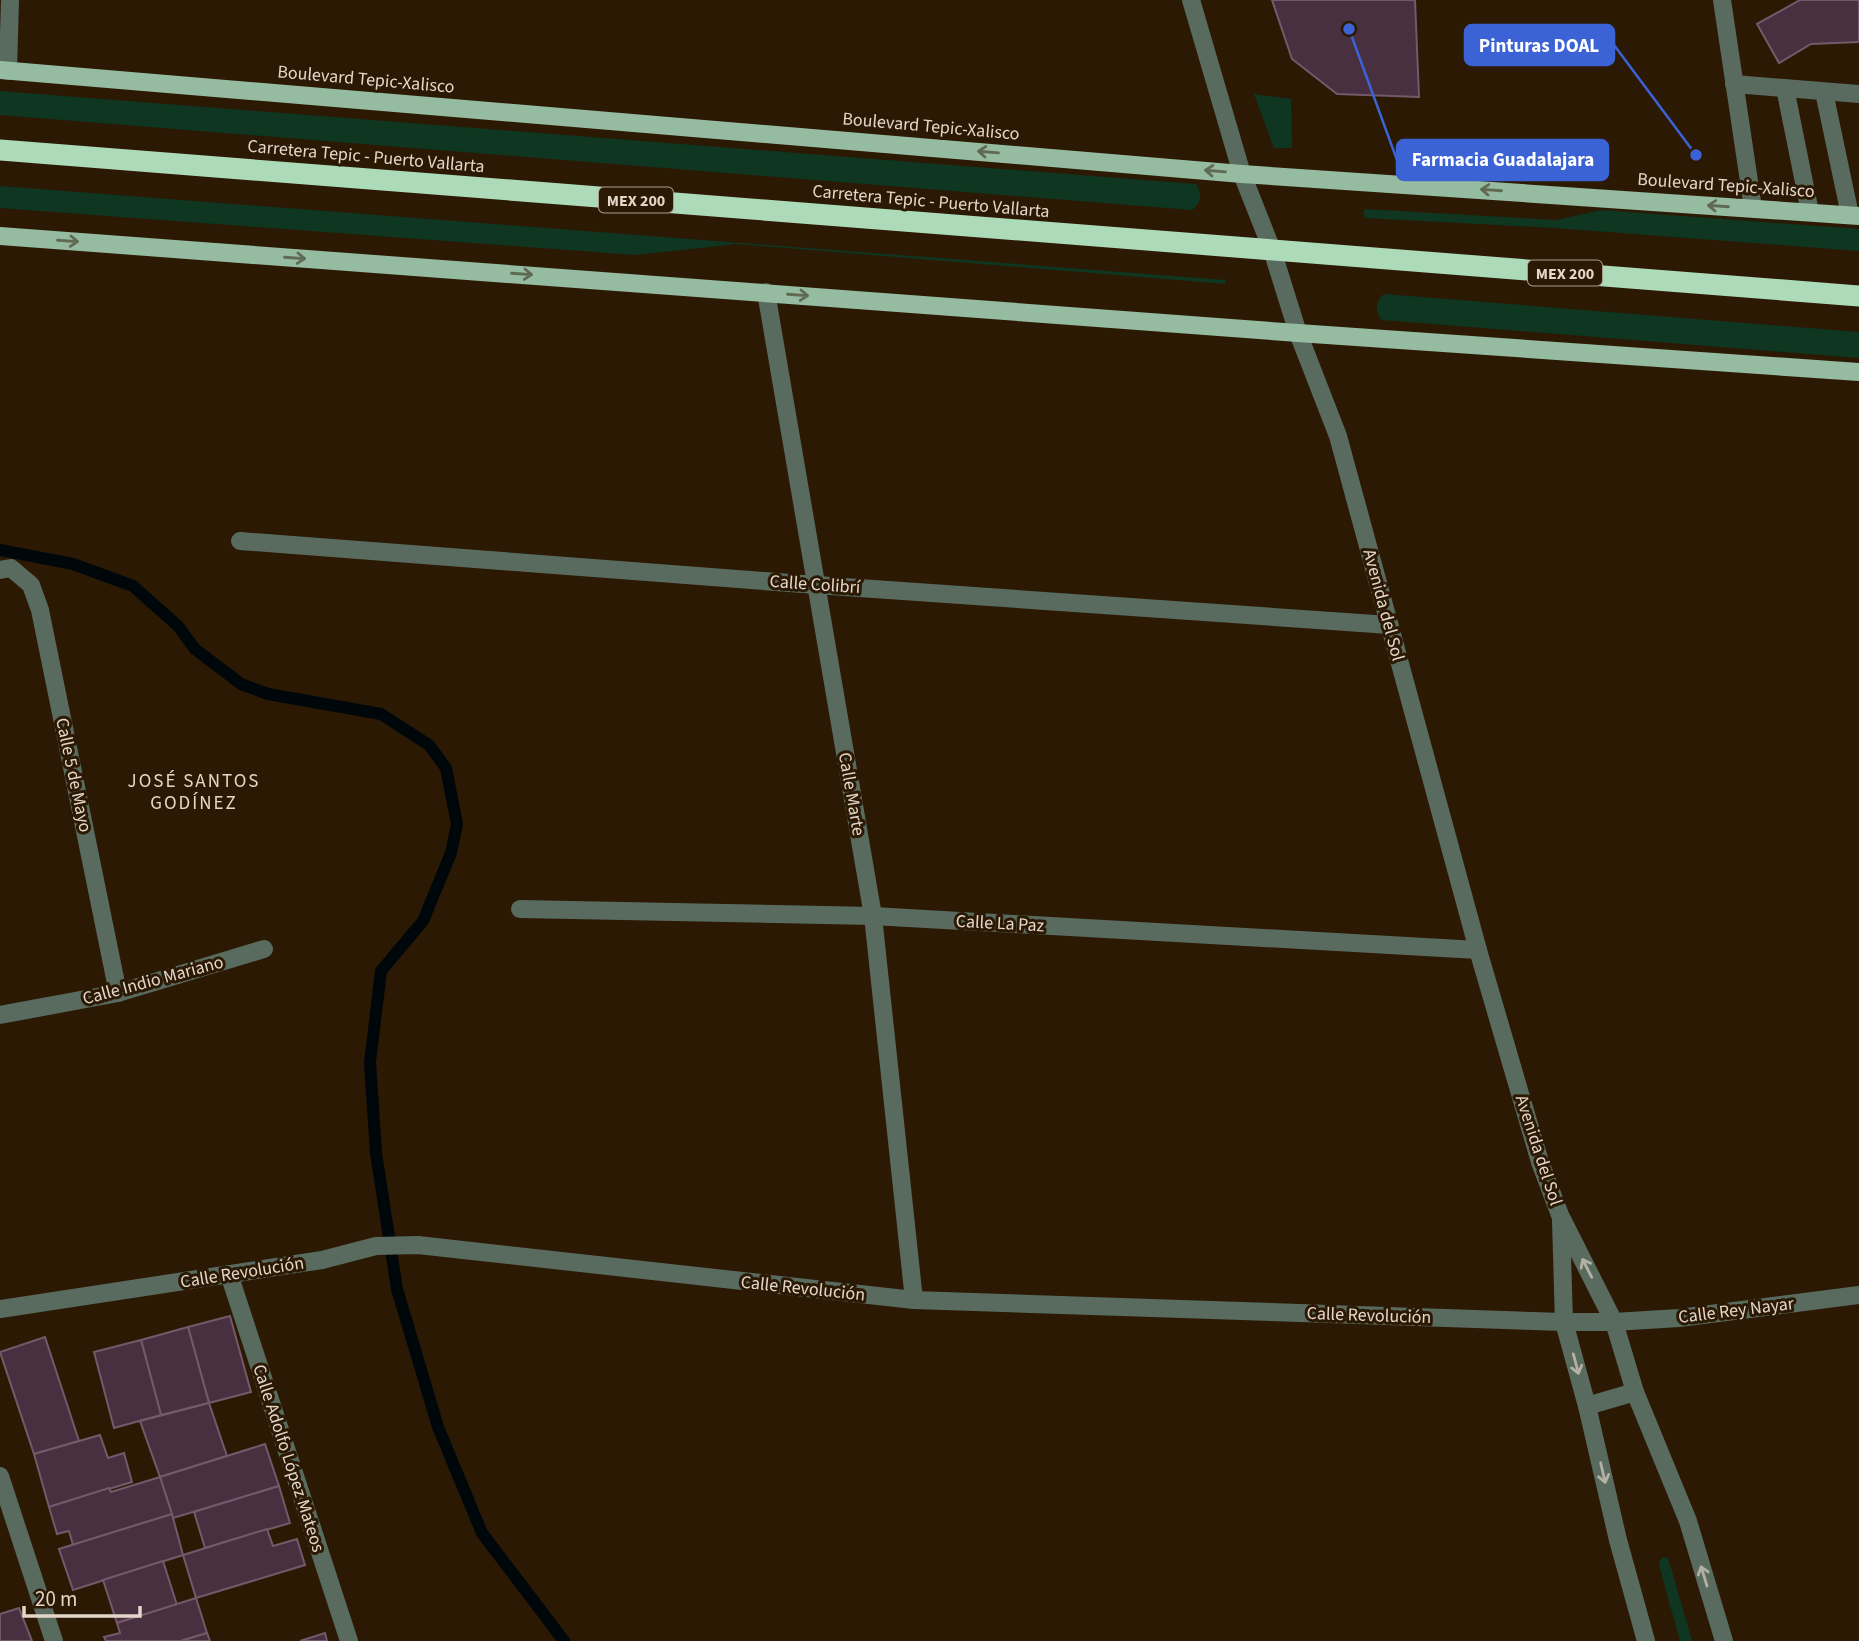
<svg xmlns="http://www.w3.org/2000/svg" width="1859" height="1641" font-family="'Source Sans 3',sans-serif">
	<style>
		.green { fill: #0e3621 }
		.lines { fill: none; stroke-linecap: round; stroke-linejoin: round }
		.stream { stroke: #00070b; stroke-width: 12 }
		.building { fill: #493040; stroke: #75596b; stroke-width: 2 }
		.minor { stroke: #596b5e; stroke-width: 18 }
		.major { stroke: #95bba0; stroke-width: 18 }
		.highway { stroke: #addbba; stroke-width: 21 }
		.oneway { stroke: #606a52 }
		.oneway2 { stroke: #b3b1a4 }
		.labels { text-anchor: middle; stroke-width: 6; stroke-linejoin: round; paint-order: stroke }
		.shield { fill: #2b1904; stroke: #ac9e8f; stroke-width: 2 }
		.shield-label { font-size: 16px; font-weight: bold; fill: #e4d7ca }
		.street-label { font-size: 18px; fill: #e4d7ca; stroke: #2b1904 }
		.neighbourhood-label { font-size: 19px; letter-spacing: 2px; fill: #e4d7ca; stroke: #2b1904 }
		.leader { fill: none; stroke: #3b63d6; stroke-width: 2.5 }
		.callout-dot { fill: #3b63d6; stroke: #2b1904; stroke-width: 2.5 }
		.callout { fill: #3b63d6; stroke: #3b63d6; stroke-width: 2.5 }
		.callout-label { font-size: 19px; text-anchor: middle; font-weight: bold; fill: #fff }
	</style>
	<rect width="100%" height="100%" fill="#2b1904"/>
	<g class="green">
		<path d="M0,91L1196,184C1203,194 1201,203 1192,210L0,115Z"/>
		<polygon points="1254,94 1291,99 1292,148 1274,148"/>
		<polygon points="0,186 1225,280 1226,284 737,244 635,255 0,208"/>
		<polygon points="1365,209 1556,220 1601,210 1859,229 1859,251 1555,228 1365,218 1363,213"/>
		<path d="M1384,294L1859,332V358L1382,320C1374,310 1375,302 1384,294Z"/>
		<polygon points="1663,1557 1667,1558 1669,1561 1692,1641 1680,1641 1660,1569 1659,1561"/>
	</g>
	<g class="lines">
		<polyline class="stream" points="0,550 73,564 133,586 178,626 195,649 241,684 268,694 381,714 429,745 446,768 457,824 451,853 423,921 381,971 370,1062 376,1153 397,1289 438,1427 482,1533 564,1641"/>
	</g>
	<g class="building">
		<polygon points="1272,0 1415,0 1419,97 1337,94 1292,59"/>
		<polygon points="1800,0 1859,0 1859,42 1811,44 1779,63 1757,24"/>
		<polygon points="230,1316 251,1392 209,1403 188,1327"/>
		<polygon points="188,1327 209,1403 161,1415 141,1340"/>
		<polygon points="45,1337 79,1441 34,1454 0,1352"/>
		<polygon points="141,1340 161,1415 114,1428 94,1352"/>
		<polygon points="209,1403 227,1456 160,1477 140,1421"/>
		<polygon points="100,1435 108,1458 124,1453 132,1482 49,1507 34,1454"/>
		<polygon points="265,1444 279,1486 173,1518 160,1477"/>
		<polygon points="160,1477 172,1514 73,1545 69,1531 57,1534 49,1507 109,1488 111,1492"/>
		<polygon points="279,1486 290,1523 205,1548 194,1512"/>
		<polygon points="172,1514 183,1555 73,1590 59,1549"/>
		<polygon points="267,1529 273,1546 297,1539 305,1565 196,1598 183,1555"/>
		<polygon points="163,1561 177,1605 117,1623 103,1580"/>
		<polygon points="196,1598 207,1633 181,1641 106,1641 104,1637 120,1633 117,1623"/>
		<polygon points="19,1608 32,1641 0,1641 0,1614"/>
		<polygon points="207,1633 210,1641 181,1641"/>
		<polygon points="325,1633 327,1641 300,1641"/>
	</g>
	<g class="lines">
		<g class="minor">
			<polyline points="1191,0 1242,174 1272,250 1298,333 1338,436 1478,950 1540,1162 1560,1215 1614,1322 1635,1392 1688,1521 1724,1641"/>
			<polyline points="1722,0 1753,208"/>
			<polyline points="8,71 10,0"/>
			<polyline points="1734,84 1859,94"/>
			<polyline points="1785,88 1810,212"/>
			<polyline points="1824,92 1850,215"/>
			<polyline points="766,292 873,916 914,1300"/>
			<polyline points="240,541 816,585 1389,625"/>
			<polyline points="0,570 11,568 31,585 40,610 118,993"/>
			<polyline points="520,909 873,916 1478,950"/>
			<polyline points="0,1015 118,993 264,949"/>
			<polyline points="1561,1221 1564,1322 1587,1406 1618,1540 1646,1641"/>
			<polyline points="229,1274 349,1641"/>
			<polyline points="0,1309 322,1260 376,1246 418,1245 914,1300 1564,1322 1614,1322 1679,1318 1859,1295"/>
			<polyline points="1587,1406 1635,1392"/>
			<polyline points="0,1476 54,1641"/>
		</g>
		<g class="major">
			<polyline points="0,70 1242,174 1859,216"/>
			<polyline points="0,236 1298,333 1859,372"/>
		</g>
		<polyline class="highway" points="0,150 1859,296"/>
	</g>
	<defs><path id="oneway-shaft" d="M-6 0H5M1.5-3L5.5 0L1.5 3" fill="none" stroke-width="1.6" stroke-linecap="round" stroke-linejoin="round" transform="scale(1.75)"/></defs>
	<g class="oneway">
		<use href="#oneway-shaft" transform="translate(988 152) rotate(-175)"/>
		<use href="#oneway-shaft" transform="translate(1215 171) rotate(-175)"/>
		<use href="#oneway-shaft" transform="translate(1491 190) rotate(-176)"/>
		<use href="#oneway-shaft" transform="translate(1718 206) rotate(-176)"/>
		<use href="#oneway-shaft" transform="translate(68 241) rotate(4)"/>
		<use href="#oneway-shaft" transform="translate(295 258) rotate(4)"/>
		<use href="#oneway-shaft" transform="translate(522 274) rotate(4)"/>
		<use href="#oneway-shaft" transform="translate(798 295) rotate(4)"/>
	</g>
	<g class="oneway2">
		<use href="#oneway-shaft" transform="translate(1587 1268) rotate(-117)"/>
		<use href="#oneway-shaft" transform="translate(1576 1364) rotate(75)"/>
		<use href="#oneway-shaft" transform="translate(1603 1473) rotate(77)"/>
		<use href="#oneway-shaft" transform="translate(1704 1576) rotate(-107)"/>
	</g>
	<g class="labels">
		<g class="shield">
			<rect x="599" y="187.5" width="74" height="25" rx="5"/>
			<rect x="1528" y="260.5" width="74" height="25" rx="5"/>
		</g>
		<g class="shield-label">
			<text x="636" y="206">MEX 200</text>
			<text x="1565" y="279">MEX 200</text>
		</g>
		<g class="street-label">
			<text transform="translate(366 79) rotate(5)" y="6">Boulevard Tepic-Xalisco</text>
			<text transform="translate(931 126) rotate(5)" y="6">Boulevard Tepic-Xalisco</text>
			<text transform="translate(366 156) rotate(5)" y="6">Carretera Tepic - Puerto Vallarta</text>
			<text transform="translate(1726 185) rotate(4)" y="6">Boulevard Tepic-Xalisco</text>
			<text transform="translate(931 201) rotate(5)" y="6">Carretera Tepic - Puerto Vallarta</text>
			<text transform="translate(815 584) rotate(4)" y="6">Calle Colibrí</text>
			<text transform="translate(1384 605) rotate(75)" y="6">Avenida del Sol</text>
			<text transform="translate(74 775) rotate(78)" y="6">Calle 5 de Mayo</text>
			<text transform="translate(852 794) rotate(80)" y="6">Calle Marte</text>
			<text transform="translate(1000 923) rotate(3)" y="6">Calle La Paz</text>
			<text transform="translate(153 980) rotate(-15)" y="6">Calle Indio Mariano</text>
			<text transform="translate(1539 1150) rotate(72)" y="6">Avenida del Sol</text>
			<text transform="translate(242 1272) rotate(-9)" y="6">Calle Revolución</text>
			<text transform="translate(803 1288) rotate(6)" y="6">Calle Revolución</text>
			<text transform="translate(1736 1310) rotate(-7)" y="6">Calle Rey Nayar</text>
			<text transform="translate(1369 1315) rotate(2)" y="6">Calle Revolución</text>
			<text transform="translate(289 1458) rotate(72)" y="6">Calle Adolfo López Mateos</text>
		</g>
		<g class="neighbourhood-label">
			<text x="194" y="787">JOSÉ SANTOS<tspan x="194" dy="22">GODÍNEZ</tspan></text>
		</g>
	</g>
	<path class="leader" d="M1696 155L1614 45M1349 29L1397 160"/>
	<g class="callout-dot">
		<circle cx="1696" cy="155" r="7"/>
		<circle cx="1349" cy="29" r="7"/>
	</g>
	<g class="callout">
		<rect x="1465" y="25" width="149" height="40" rx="7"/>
		<rect x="1397" y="140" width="211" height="40" rx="7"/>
	</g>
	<g class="callout-label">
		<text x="1539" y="52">Pinturas DOAL</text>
		<text x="1503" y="166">Farmacia Guadalajara</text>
	</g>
	<path d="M24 1606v10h116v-10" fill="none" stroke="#e4d7ca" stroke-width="3.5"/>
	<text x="35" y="1606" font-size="21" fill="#e4d7ca" stroke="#2b1904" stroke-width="5" paint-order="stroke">20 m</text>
</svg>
